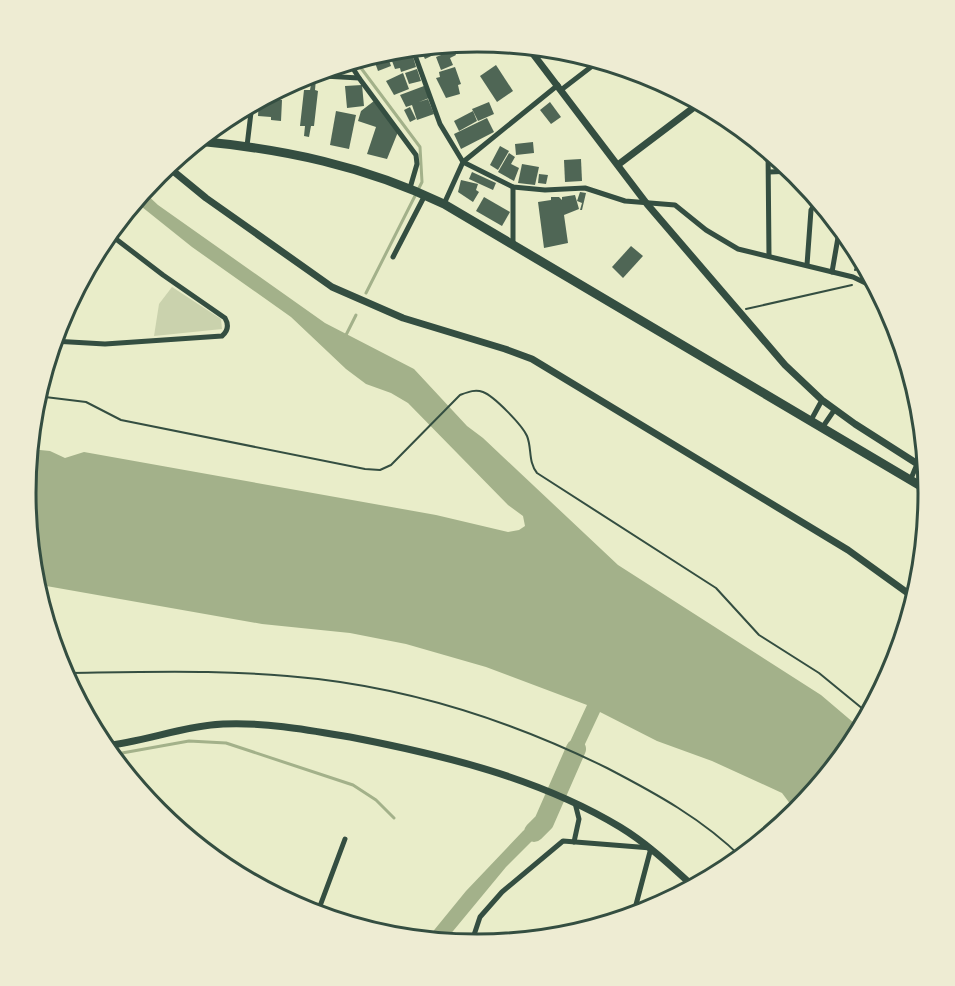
<svg xmlns="http://www.w3.org/2000/svg" width="955" height="986" font-family="'Sofia Sans Condensed',sans-serif">
	<style>
		.green { fill: #cad2ad }
		.water { fill: #a3b18a }
		.lines { fill: none; stroke-linecap: round; stroke-linejoin: round }
		.stream { stroke: #a3b18a; stroke-width: 3 }
		.river { stroke: #a3b18a; stroke-width: 20 }
		.building { fill: #4f6655 }
		.path { stroke: #344e41; stroke-width: 2 }
		.minor { stroke: #344e41; stroke-width: 5 }
		.tertiary { stroke: #344e41; stroke-width: 7 }
		.trunk { stroke: #344e41; stroke-width: 9 }
		.rim { fill: none; stroke: #344e41; stroke-width: 3 }
	</style>
	<rect width="100%" height="100%" fill="#e9edc9"/>
	<polygon class="green" points="172,287 221,319 222,329 154,336 159,304"/>
	<g class="water">
		<polygon points="143,191 158,205 325,323 414,369 467,426 483,438 618,565 821,695 861,729 853,744 797,813 782,793 712,761 657,741 600,712 570,776 557,770 587,705 486,667 406,644 350,633 262,624 35,584 26,493 30,449 50,451 65,458 84,452 436,515 508,532 519,530 525,526 523,516 508,505 408,403 391,393 366,384 346,369 291,317 192,247 142,207 135,201"/>
		<polygon points="547,809 554,813 549,824 506,867 444,942 426,940 466,891 523,831 528,827 532,830"/>
	</g>
	<g class="lines">
		<g class="stream">
			<polyline points="355,60 420,147 422,182 366,293"/>
			<polyline points="345,337 356,315"/>
			<polyline points="111,755 189,741 226,743 353,785 376,800 394,818"/>
		</g>
		<polyline class="river" points="534,832 544,822 576,749"/>
	</g>
	<g class="building">
		<polygon points="446,44 448,48 425,59 419,47"/>
		<polygon points="407,48 409,51 390,59 387,51"/>
		<polygon points="454,50 456,55 450,58 453,65 441,70 436,57"/>
		<polygon points="563,50 566,50 577,53 570,58"/>
		<polygon points="386,52 391,66 378,71 373,57"/>
		<polygon points="412,53 416,67 401,72 400,68 395,69 392,61"/>
		<polygon points="496,65 513,91 497,102 480,76"/>
		<polygon points="455,67 461,84 458,85 460,94 446,98 436,78 440,77 439,72"/>
		<polygon points="417,69 421,81 409,84 405,73"/>
		<polygon points="403,73 409,89 394,95 386,81"/>
		<polygon points="312,79 316,79 315,90 318,91 314,126 311,126 309,137 304,136 305,126 300,126 304,90 310,90"/>
		<polygon points="362,85 364,106 347,108 345,86"/>
		<polygon points="424,86 429,98 419,102 428,99 434,114 417,120 412,105 406,107 400,95"/>
		<polygon points="262,98 282,100 281,121 271,120 271,117 258,116 259,100"/>
		<polygon points="374,101 398,132 387,159 367,154 376,127 358,121 361,111"/>
		<polygon points="489,102 494,114 478,121 472,109"/>
		<polygon points="550,102 561,117 551,124 540,110"/>
		<polygon points="410,107 416,119 410,122 404,110"/>
		<polygon points="336,111 356,115 349,149 330,145"/>
		<polygon points="473,111 477,121 459,131 454,121"/>
		<polygon points="487,118 494,132 461,149 454,134"/>
		<polygon points="533,142 534,153 516,155 515,144"/>
		<polygon points="500,146 509,151 498,170 490,165"/>
		<polygon points="509,153 515,157 511,164 519,168 514,181 498,172"/>
		<polygon points="581,159 582,181 565,182 564,160"/>
		<polygon points="522,164 539,167 535,185 518,183"/>
		<polygon points="472,172 496,183 493,190 469,179"/>
		<polygon points="539,174 548,175 546,184 538,183"/>
		<polygon points="461,180 478,184 476,190 479,192 473,202 458,192"/>
		<polygon points="580,192 586,193 582,210 580,210 582,203 577,201"/>
		<polygon points="575,195 579,209 564,215 568,243 544,248 538,202 551,200 551,197 559,197 562,200 562,197"/>
		<polygon points="484,197 510,212 502,226 476,211"/>
		<polygon points="631,246 643,256 623,278 612,267"/>
	</g>
	<g class="lines">
		<g class="path">
			<polyline points="855,270 861,256"/>
			<polyline points="746,309 852,285"/>
			<path d="M37,396L86,402L121,420L365,469L380,470L391,465L460,395C468,392 475,389 483,392C494,396 522,425 527,436C532,448 528,462 537,473L716,588L759,635L819,673L869,714"/>
			<path d="M64,673C148,672 234,669 318,679C418,691 516,723 607,768C655,793 703,819 742,858"/>
		</g>
		<g class="minor">
			<polyline points="412,47 440,124 463,162 513,187 545,190 585,188 625,201 675,205 706,230 738,249 853,277 878,289"/>
			<polyline points="349,62 359,78"/>
			<polyline points="306,75 359,78 416,155 417,164 410,188"/>
			<polyline points="561,90 600,60"/>
			<polyline points="247,146 252,104"/>
			<polyline points="768,150 769,256"/>
			<polyline points="769,172 794,171"/>
			<polyline points="513,187 513,245"/>
			<polyline points="444,204 463,162 558,85"/>
			<polyline points="103,240 112,236 109,233"/>
			<polyline points="393,257 425,195"/>
			<polyline points="807,265 811,210 818,199"/>
			<polyline points="832,272 840,226"/>
			<path d="M53,341L105,344L222,336C228,331 229,325 225,318L163,275L112,236"/>
			<polyline points="57,342 57,328"/>
			<polyline points="810,422 822,400"/>
			<polyline points="822,428 835,409"/>
			<polyline points="910,481 925,445"/>
			<polyline points="574,842 579,819 575,803"/>
			<polyline points="317,914 345,839"/>
			<polyline points="471,944 480,917 502,892 563,841 651,848 633,916"/>
		</g>
		<g class="tertiary">
			<polyline points="527,46 647,204 785,365 822,400 855,424 927,470"/>
			<polyline points="619,164 701,102"/>
			<polyline points="167,166 206,198 332,287 403,318 505,349 532,359 848,550 916,599"/>
			<path d="M103,746C144,742 182,726 223,724C266,722 309,730 350,737C443,755 539,778 620,827C648,844 671,866 694,887"/>
		</g>
		<path class="trunk" d="M197,141C284,149 365,166 444,204L929,491"/>
	</g>
	<path d="M0 0H955V986H0ZM36 493a441 441 0 1 1 882 0a441 441 0 1 1-882 0Z" fill="#eeecd3" fill-rule="evenodd"/>
	<path class="rim" d="M36 493a441 441 0 1 1 882 0a441 441 0 1 1-882 0Z"/>
</svg>
